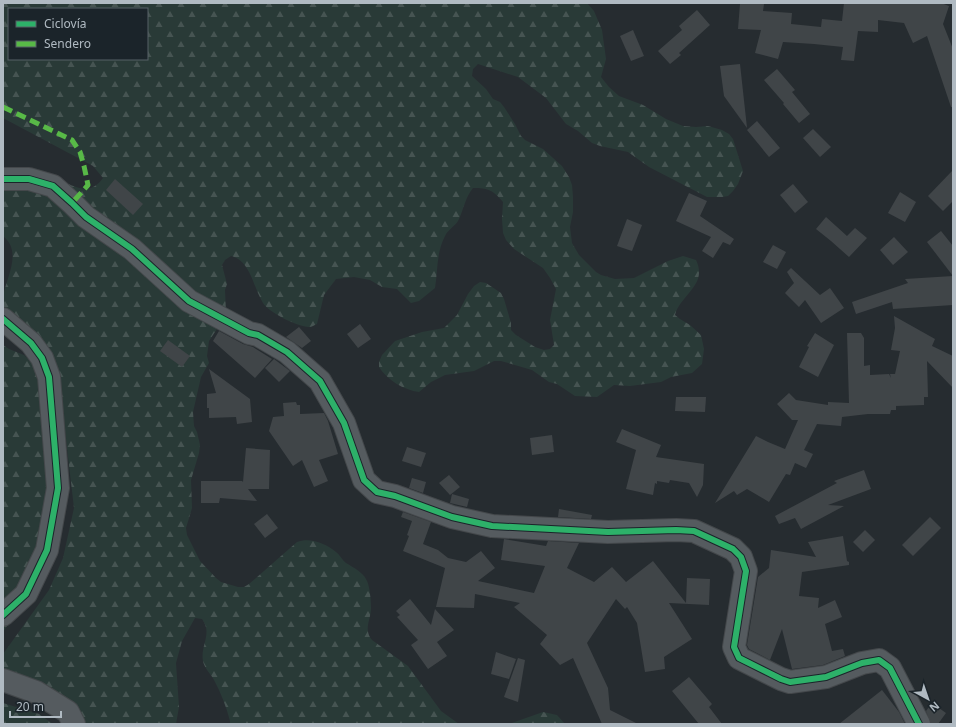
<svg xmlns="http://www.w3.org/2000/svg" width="956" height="727" font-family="'Noto Sans',sans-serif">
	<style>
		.forest { fill: url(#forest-firs); fill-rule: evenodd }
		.building { fill: #404548 }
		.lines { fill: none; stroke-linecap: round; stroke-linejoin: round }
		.minor-casing { stroke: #44484b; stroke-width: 24 }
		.minor { stroke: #555b5f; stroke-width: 22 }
		.quiet { stroke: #58b947; stroke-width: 5; stroke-dasharray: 10 5; stroke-linecap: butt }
		.cycleway-casing { stroke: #1b242a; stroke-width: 8 }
		.cycleway { stroke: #2db169; stroke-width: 6 }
	</style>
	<defs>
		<pattern id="forest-firs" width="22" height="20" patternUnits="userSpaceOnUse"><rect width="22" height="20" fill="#293a37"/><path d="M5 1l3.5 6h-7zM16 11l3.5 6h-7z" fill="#465452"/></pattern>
	</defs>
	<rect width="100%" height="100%" fill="#262c30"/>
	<g class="forest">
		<path d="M3,3H587L594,11L602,30L606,59L601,77L609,87L619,96L643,105L666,119L683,126L696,127L708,126L722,130L729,134L733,139L743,171L738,184L733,191L728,196L722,197H707L649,167L628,152L600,146L592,143L578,131L566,124L546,98L518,77L478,64L473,69L472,76L486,89L493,99L500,102L504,107L515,124L521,136L525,140L543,149L562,166L569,177L572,185L573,197V212L570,227L572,243L579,255L596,272L601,275L615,279L634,278L668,261L683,256L696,260C708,285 681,294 675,315L680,319L690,325L701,335L704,349L702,364L692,373L671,377L661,382L630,386L614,385L597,397L575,396L557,384L549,382L532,370L501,361H494L474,371L445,375L431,382L419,392C404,390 387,380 379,367V362L382,355L395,341L422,332L444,328L457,315L468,294L474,286L480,282L486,283L501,293L504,299L511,323V330L516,335L535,347L544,350L550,349L554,345L550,320L556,289L550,278L543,268L514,249L506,240L503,233L502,219L503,202C493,190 488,188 473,188C465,198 464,208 459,219C456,226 448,229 445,236C436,253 438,271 435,288L419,301L411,303L397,289L382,287L370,280L354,277L336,279L324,295L317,324C314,325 312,327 309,327C298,327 268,312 263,303C253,287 251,261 231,256L225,260L222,265L227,284L225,290L226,312L221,323L209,341L207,356L209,363L201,377L193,412L194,426L197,432L200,445L199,453L191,480L192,508L186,528L187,535L200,561L216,578L221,582L238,587H244L249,584L297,542C310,537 325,543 336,552C340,555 342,560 346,563C354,568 363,572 367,581C370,588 371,600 371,608C371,620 363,629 372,640L408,666L441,711L459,724H230V721C226,706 221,693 214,680C211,674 204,668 203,661C200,646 213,633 202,619L195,618L182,641L176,663L179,707L176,724H82L70,716L3,690V654L49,590L63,558L74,508L58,371L55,360L3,329C3,319 1,307 3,297C6,278 23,252 3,236V170C16,169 28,168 40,171C61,175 85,204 103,178L93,166L3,118ZM9,9H147V59H9Z"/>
		<polygon points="3,345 9,349 24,355 34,364 42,380 55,480 28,594 3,632"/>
		<polygon points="3,703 39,714 53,724 3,724"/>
		<polygon points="543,712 557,715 565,724 509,724"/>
	</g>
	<g class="building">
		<polygon points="844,3 941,3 949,6 943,24 953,49 953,107 951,107 927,36 913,43 904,23 878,20 878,32 858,31 854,61 841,60 843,47 814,44 783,42 778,59 755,53 761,30 738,29 740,4 764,4 763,11 792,13 791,24 821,27 822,19 842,21"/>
		<polygon points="697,10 710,25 679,53 681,55 670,64 658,51 682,30 679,26"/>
		<polygon points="633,30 644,56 631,61 620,36"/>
		<polygon points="740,64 747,128 724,96 720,66"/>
		<polygon points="777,69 795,90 792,92 810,114 799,123 783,104 784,103 764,80"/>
		<polygon points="757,121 780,148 769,157 747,130"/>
		<polygon points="813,129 831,147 820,157 803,138"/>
		<polygon points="953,170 953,201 943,211 928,196"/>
		<polygon points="115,179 143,204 133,215 106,190"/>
		<polygon points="793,184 808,202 795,213 780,195"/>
		<polygon points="900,192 916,202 905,222 888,213"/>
		<polygon points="689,193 707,201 700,216 734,239 730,245 723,242 713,258 702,251 711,237 676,221"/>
		<polygon points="826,217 847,236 855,228 867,238 849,257 831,241 816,229"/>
		<polygon points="627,219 642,225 632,251 617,246"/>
		<polygon points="941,231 953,246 953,276 927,242"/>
		<polygon points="894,237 908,252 893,265 880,250"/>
		<polygon points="773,245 786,252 777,269 763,262"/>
		<polygon points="791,268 820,295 830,288 844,308 821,323 805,300 799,307 785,293 794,283 787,272"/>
		<polygon points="953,276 953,305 893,309 892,302 856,314 852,302 908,283 905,279"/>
		<polygon points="894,316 935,339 932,346 953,356 953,388 927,361 928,397 924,397 924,405 896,406 896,410 891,410 890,414 868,414 842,417 841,426 817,424 804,450 813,454 806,468 795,463 790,475 786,474 769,502 747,489 737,495 734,491 715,503 756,436 768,442 785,449 798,420 792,420 777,404 789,393 796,400 828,405 828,402 849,403 847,333 861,333 864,338 864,366 870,365 870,375 889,374 891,378 890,374 895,374 900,351 891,350 895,328"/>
		<polygon points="360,324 371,339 358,348 347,334"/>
		<polygon points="299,327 311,341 302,348 286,337"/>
		<polygon points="219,331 243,344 253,347 272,359 255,378 213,341"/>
		<polygon points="815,333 834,345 818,377 799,367 809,347 807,346"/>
		<polygon points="168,340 190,356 182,367 160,351"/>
		<polygon points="274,359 290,371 279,382 265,368"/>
		<polygon points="209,369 250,399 252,422 237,424 236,417 209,418 209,408 207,408 207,394 216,393"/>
		<polygon points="676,397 706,397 705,412 675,411"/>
		<polygon points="296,402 297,405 300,405 300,414 324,413 328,421 338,454 319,460 328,481 314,487 302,460 293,466 269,431 273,417 284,416 283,403"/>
		<polygon points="622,429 661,445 656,457 704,464 703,485 697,497 689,483 670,480 669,483 657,481 657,484 655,483 653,495 626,489 636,450 616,442"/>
		<polygon points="552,435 554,452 532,455 530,438"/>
		<polygon points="407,447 426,453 421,467 402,461"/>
		<polygon points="246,448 270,450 269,489 248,489 257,501 220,498 219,503 201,503 201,481 242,481 243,482"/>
		<polygon points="864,470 871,489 828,505 844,506 801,529 795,518 779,524 775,516 837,483 834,481"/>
		<polygon points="449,475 460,487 450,495 439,483"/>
		<polygon points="412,478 426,482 423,493 409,488"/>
		<polygon points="452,494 469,499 467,507 450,503"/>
		<polygon points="559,509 592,515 591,519 558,517"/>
		<polygon points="403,512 431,522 423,544 438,550 448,558 466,562 481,551 495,568 478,581 534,593 545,566 501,560 504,539 546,546 548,541 579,543 567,568 594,582 612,567 626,582 653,561 686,603 687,578 710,579 709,605 669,603 692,639 664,657 665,669 645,672 637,623 627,607 625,609 616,599 587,643 608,688 610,710 638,724 602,724 573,658 560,665 540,644 547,635 514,607 520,603 475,594 474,608 436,607 445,568 403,551 409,536 407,535 412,521 401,517"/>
		<polygon points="267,514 278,528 265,538 254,524"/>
		<polygon points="930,517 941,528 913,556 902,545"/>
		<polygon points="865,530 875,540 863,552 853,542"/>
		<polygon points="843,536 847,561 849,562 849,565 802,572 799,596 819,598 818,608 835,600 842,617 825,624 832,651 843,649 845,656 823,665 792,669 782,629 770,660 749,649 747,645 758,577 769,568 771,550 816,557 808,542"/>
		<polygon points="410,599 431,625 435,609 454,630 437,642 447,656 428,669 411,645 418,640 397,617 400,615 396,611"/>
		<polygon points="496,652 516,659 509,679 491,674"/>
		<polygon points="518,658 525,660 518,702 504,697"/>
		<polygon points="689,677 712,704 709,707 722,724 699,724 672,691"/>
		<polygon points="882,690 899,712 905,724 839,724"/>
		<polygon points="932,703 946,713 938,724 931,724 926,711"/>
	</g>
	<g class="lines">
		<g class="minor-casing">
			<g id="minor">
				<polyline points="3,179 29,179 53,186 72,203 86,217 132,249 189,301 249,333 258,335 287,352 320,381 344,423 364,480 377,492 395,496 452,517 492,526 608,532 676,530 694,531 733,549 741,557 746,571 734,647 739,658 781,679 790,682 826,677 862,663 879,660 890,668 919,724"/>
				<polyline points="3,319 31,343 42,358 49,377 58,488 47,550 26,594 3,615"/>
				<polyline points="3,680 36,692 68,712 74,724"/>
			</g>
		</g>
		<use href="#minor" class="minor"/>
		<polyline class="quiet" points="3,107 72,140 80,152 84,166 88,185 72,203"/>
		<g class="cycleway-casing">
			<g id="cycleway">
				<polyline points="3,179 29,179 53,186 72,203 86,217 132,249 189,301 249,333 258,335 287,352 320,381 344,423 364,480 377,492 395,496 452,517 492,526 608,532 676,530 694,531 733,549 741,557 746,571 734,647 739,658 781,679 790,682 826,677 862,663 879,660 890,668 919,724"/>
				<polyline points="3,319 31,343 42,358 49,377 58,488 47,550 26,594 3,615"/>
			</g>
		</g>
		<use href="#cycleway" class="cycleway"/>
	</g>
	<rect width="956" height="727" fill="none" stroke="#b0bac2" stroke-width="8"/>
	<rect x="8" y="8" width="140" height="52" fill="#1b242a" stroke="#576067"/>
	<rect x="16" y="21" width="20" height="6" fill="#2db169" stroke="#576067"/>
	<text x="44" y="28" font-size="12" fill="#b0bac2">Ciclovía</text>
	<rect x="16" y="41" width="20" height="6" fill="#58b947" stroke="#576067"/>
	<text x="44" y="48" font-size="12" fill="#b0bac2">Sendero</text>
	<g transform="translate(928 699) rotate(140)" stroke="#1b242a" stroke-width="3" paint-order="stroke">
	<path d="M0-3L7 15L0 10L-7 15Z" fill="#b0bac2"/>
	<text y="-6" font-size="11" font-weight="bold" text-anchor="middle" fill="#b0bac2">N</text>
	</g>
	<path d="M10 711v6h51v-6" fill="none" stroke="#b0bac2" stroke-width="2"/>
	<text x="16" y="711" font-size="12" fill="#b0bac2" stroke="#1b242a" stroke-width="3" paint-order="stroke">20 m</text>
</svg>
